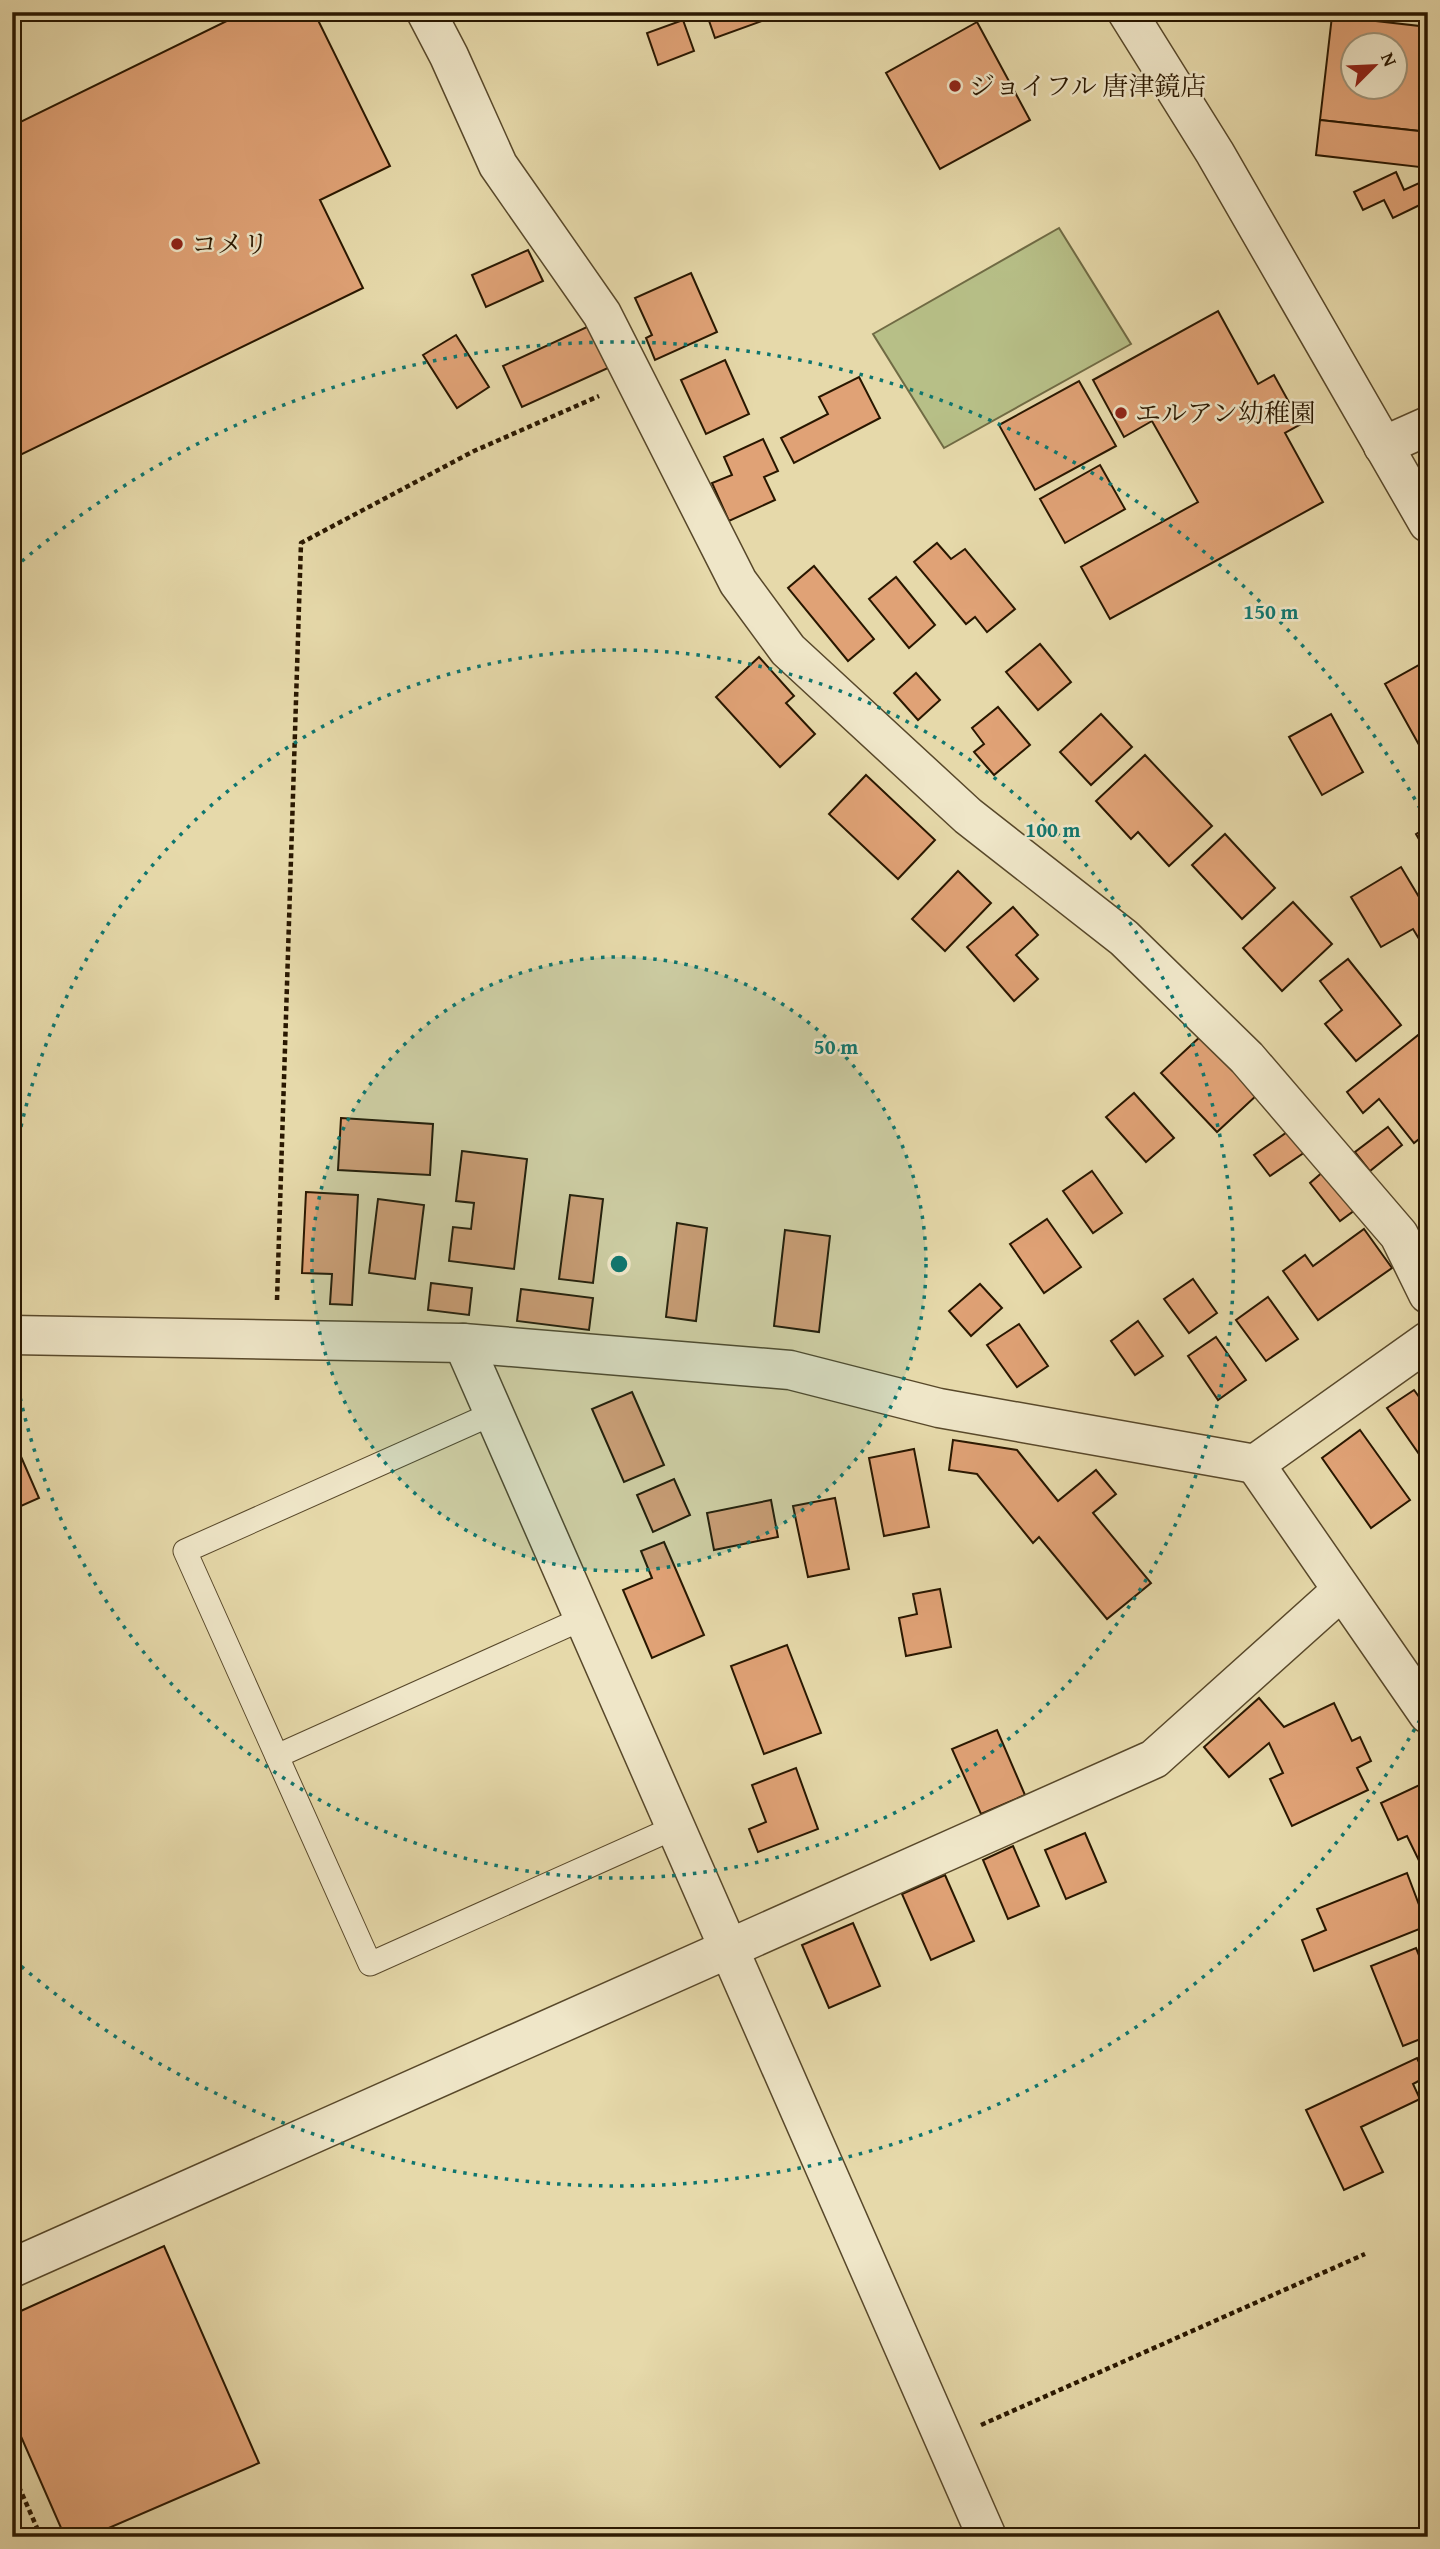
<svg xmlns="http://www.w3.org/2000/svg" width="1440" height="2549" font-family="'Gentium Book Plus','Noto Serif JP',serif">
	<style>
		.green { fill: #b7bf87; stroke: #706b44; stroke-width: 2 }
		.building { fill: #e0a276; stroke: #291700; stroke-width: 2; fill-rule: evenodd }
		.lines { fill: none; stroke-linecap: round; stroke-linejoin: round }
		.service-casing { stroke: #58482a; stroke-width: 25 }
		.minor-casing { stroke: #58482a; stroke-width: 41 }
		.path { stroke: #291700; stroke-width: 4.5; stroke-dasharray: 5 3.5; stroke-linecap: butt }
		.service { stroke: #efe6c8; stroke-width: 23 }
		.minor { stroke: #efe6c8; stroke-width: 38 }
		.ring { fill: none; stroke: #0f766e; stroke-width: 3.5; stroke-dasharray: 3.5 7 }
		.poi-dot { fill: #8f2418; stroke: #efe6c8; stroke-width: 2.5 }
		.labels { text-anchor: middle; stroke-width: 5; stroke-linejoin: round; paint-order: stroke }
		.poi-label { font-size: 26px; fill: #291700; stroke: #efe6c8; text-anchor: start }
		.centre { fill: #0f766e; stroke: #efe6c8; stroke-width: 3.5 }
		.ring-label { font-size: 21px; text-anchor: middle; font-weight: bold; fill: #0f766e; stroke: #efe6c8; stroke-width: 5; stroke-linejoin: round; paint-order: stroke }
	</style>
	<rect width="100%" height="100%" fill="#e6d9aa"/>
	<filter id="stains"><feTurbulence type="fractalNoise" baseFrequency=".00286" numOctaves="4"/><feColorMatrix values="0 0 0 0 .2 0 0 0 0 .09 0 0 0 0 .02 0 0 0 .5 -.17"/></filter>
	<radialGradient id="worn" r=".72"><stop offset=".6" stop-color="#630" stop-opacity="0"/><stop offset="1" stop-color="#630" stop-opacity=".3"/></radialGradient>
	<polygon class="green" points="1059,228 1131,344 944,448 873,334"/>
	<g class="building">
		<polygon points="245,12 314,12 390,166 320,200 363,288 12,459 12,126"/>
		<polygon points="706,12 784,12 784,13 715,38"/>
		<path d="M1332,16L1428,27L1419,113L1428,114V132L1320,120ZM1352,46H1394V88H1352Z"/>
		<polygon points="683,20 694,51 658,65 647,33"/>
		<polygon points="977,22 1030,120 940,169 886,73"/>
		<polygon points="1320,120 1428,132 1428,168 1316,155"/>
		<polygon points="1396,172 1404,190 1428,179 1428,201 1393,218 1384,200 1363,210 1354,192"/>
		<polygon points="528,250 543,281 486,307 472,275"/>
		<polygon points="691,273 717,332 655,360 646,338 652,335 635,298"/>
		<polygon points="1218,311 1258,384 1274,375 1301,424 1285,433 1323,502 1110,619 1081,567 1198,502 1152,421 1124,437 1093,380"/>
		<polygon points="589,326 608,368 522,407 503,366"/>
		<polygon points="456,335 489,387 457,408 423,355"/>
		<polygon points="725,360 749,414 706,434 681,380"/>
		<polygon points="859,377 880,418 794,463 781,438 828,414 819,397"/>
		<polygon points="1079,381 1116,446 1035,490 999,425"/>
		<polygon points="763,439 778,471 764,477 775,500 729,521 712,483 732,475 724,457"/>
		<polygon points="1100,465 1125,509 1065,543 1040,499"/>
		<polygon points="937,543 951,559 965,549 1015,609 987,632 975,617 966,624 914,562"/>
		<polygon points="814,566 874,639 848,661 788,588"/>
		<polygon points="896,577 935,625 909,648 869,599"/>
		<polygon points="1040,644 1071,682 1038,710 1006,672"/>
		<polygon points="759,657 794,696 786,703 815,734 780,767 716,697"/>
		<polygon points="1428,660 1428,761 1385,684"/>
		<polygon points="916,673 940,700 918,720 894,693"/>
		<polygon points="998,707 1030,745 994,775 974,752 984,744 972,728"/>
		<polygon points="1101,714 1132,747 1091,785 1060,752"/>
		<polygon points="1331,714 1363,772 1322,795 1289,737"/>
		<polygon points="1145,755 1212,826 1169,866 1138,832 1131,839 1096,801"/>
		<polygon points="866,775 935,840 898,879 829,814"/>
		<polygon points="1428,827 1428,855 1416,834"/>
		<polygon points="1225,834 1275,888 1242,919 1192,865"/>
		<polygon points="1401,867 1428,912 1428,944 1424,947 1413,929 1381,947 1351,897"/>
		<polygon points="958,871 991,903 945,951 912,919"/>
		<polygon points="1293,902 1332,944 1282,991 1243,948"/>
		<polygon points="1013,907 1038,935 1016,955 1038,979 1014,1001 967,947"/>
		<polygon points="1348,959 1401,1025 1356,1061 1325,1024 1342,1010 1320,981"/>
		<polygon points="1422,1032 1428,1039 1428,1132 1414,1143 1379,1099 1363,1113 1347,1092"/>
		<polygon points="1202,1035 1258,1094 1217,1132 1161,1073"/>
		<polygon points="1134,1093 1174,1138 1146,1162 1106,1117"/>
		<polygon points="341,1118 433,1124 430,1175 338,1170"/>
		<polygon points="1388,1127 1402,1145 1370,1171 1355,1152"/>
		<polygon points="1293,1128 1308,1150 1270,1176 1254,1155"/>
		<polygon points="462,1151 527,1159 514,1269 449,1261 453,1227 471,1229 474,1203 456,1201"/>
		<polygon points="1092,1171 1122,1213 1093,1233 1063,1191"/>
		<polygon points="1324,1171 1355,1210 1340,1221 1310,1183"/>
		<polygon points="306,1192 358,1195 352,1305 330,1304 332,1274 302,1273"/>
		<polygon points="570,1195 603,1199 593,1283 559,1279"/>
		<polygon points="378,1199 424,1205 415,1279 369,1273"/>
		<polygon points="1047,1219 1081,1267 1044,1293 1010,1244"/>
		<polygon points="677,1223 707,1228 696,1321 666,1317"/>
		<polygon points="1364,1229 1392,1268 1318,1320 1283,1271 1305,1255 1313,1266"/>
		<polygon points="785,1230 830,1236 819,1332 774,1326"/>
		<polygon points="1193,1279 1217,1313 1189,1333 1164,1299"/>
		<polygon points="431,1283 472,1288 469,1315 428,1310"/>
		<polygon points="980,1284 1002,1308 971,1336 949,1311"/>
		<polygon points="521,1289 593,1298 589,1330 517,1321"/>
		<polygon points="1268,1297 1298,1339 1266,1361 1236,1320"/>
		<polygon points="1138,1321 1163,1356 1135,1375 1111,1341"/>
		<polygon points="1019,1324 1048,1366 1017,1387 987,1345"/>
		<polygon points="1216,1337 1246,1380 1218,1400 1188,1356"/>
		<polygon points="1414,1390 1425,1405 1428,1402 1428,1467 1387,1408"/>
		<polygon points="632,1392 664,1465 624,1482 592,1409"/>
		<polygon points="1360,1430 1410,1500 1371,1528 1322,1458"/>
		<polygon points="12,1436 39,1498 12,1510"/>
		<polygon points="953,1440 1017,1450 1058,1501 1096,1470 1116,1494 1093,1513 1151,1583 1107,1619 1039,1537 1033,1543 977,1474 949,1470"/>
		<polygon points="914,1449 929,1527 884,1536 869,1458"/>
		<polygon points="674,1479 690,1515 653,1532 637,1495"/>
		<polygon points="835,1498 849,1569 808,1577 793,1506"/>
		<polygon points="771,1500 778,1537 714,1550 707,1513"/>
		<polygon points="664,1542 704,1635 652,1658 623,1590 652,1578 641,1551"/>
		<polygon points="940,1589 951,1647 906,1656 899,1618 917,1614 913,1594"/>
		<polygon points="787,1645 821,1733 764,1754 731,1666"/>
		<polygon points="1259,1698 1284,1727 1334,1703 1352,1741 1360,1737 1371,1761 1357,1768 1368,1790 1292,1826 1270,1779 1283,1773 1269,1743 1229,1777 1204,1747"/>
		<polygon points="997,1730 1025,1795 981,1814 952,1749"/>
		<polygon points="796,1768 818,1829 758,1852 749,1829 766,1822 752,1785"/>
		<polygon points="1428,1781 1428,1879 1407,1836 1398,1840 1381,1803"/>
		<polygon points="1085,1833 1106,1882 1066,1899 1045,1850"/>
		<polygon points="1013,1846 1039,1906 1008,1919 983,1860"/>
		<polygon points="1407,1873 1427,1926 1314,1971 1302,1940 1326,1930 1317,1909"/>
		<polygon points="945,1875 974,1941 931,1960 902,1894"/>
		<polygon points="853,1923 880,1986 829,2008 802,1945"/>
		<polygon points="1416,1948 1428,1977 1428,2036 1403,2046 1371,1966"/>
		<polygon points="1417,2058 1426,2077 1413,2084 1420,2099 1361,2127 1383,2172 1344,2190 1306,2110"/>
		<polygon points="164,2246 259,2463 88,2537 65,2537 12,2416 12,2315"/>
	</g>
	<g class="lines">
		<g class="service-casing">
			<g id="service">
				<polyline points="494,1413 185,1551 370,1964 676,1827"/>
				<polyline points="277,1756 584,1618"/>
			</g>
		</g>
		<g class="minor-casing">
			<g id="minor">
				<polyline points="426,12 449,56 498,165 602,314 738,582 788,650 968,816 1124,938 1247,1058 1399,1235 1428,1294"/>
				<polyline points="1127,12 1215,153 1428,523"/>
				<polyline points="1383,446 1428,426"/>
				<polyline points="12,1335 463,1343 790,1370 939,1408 1255,1464 1428,1341"/>
				<polyline points="463,1343 987,2537"/>
				<polyline points="1255,1464 1428,1714"/>
				<polyline points="12,2268 1154,1759 1341,1591"/>
			</g>
		</g>
		<g class="path">
			<polyline points="12,1018 15,1037 12,1053"/>
			<polyline points="277,1300 301,543 474,451 599,396"/>
			<polyline points="981,2425 1365,2254"/>
			<polyline points="12,2471 41,2537"/>
		</g>
		<use href="#service" class="service"/>
		<use href="#minor" class="minor"/>
	</g>
	<circle cx="619" cy="1264" r="307" fill="#0f766e" fill-opacity=".12"/>
	<g class="ring">
		<circle cx="619" cy="1264" r="307"/>
		<path d="M13 1168A614 614 0 1 1 13 1360"/>
		<path d="M1425 1711A922 922 0 0 1 14 1960M14 568A922 922 0 0 1 1425 817"/>
	</g>
	<g class="poi-dot">
		<circle cx="955" cy="86" r="7"/>
		<circle cx="177" cy="244" r="7"/>
		<circle cx="1121" cy="413" r="7"/>
	</g>
	<g class="labels">
		<g class="poi-label">
			<text x="969" y="95">ジョイフル 唐津鏡店</text>
			<text x="191" y="253">コメリ</text>
			<text x="1135" y="422">エルアン幼稚園</text>
		</g>
	</g>
	<circle cx="619" cy="1264" r="10" class="centre"/>
	<g class="ring-label">
		<text x="1271" y="619">150 m</text>
		<text x="1053" y="837">100 m</text>
		<text x="836" y="1054">50 m</text>
	</g>
	<rect width="1440" height="2549" fill="none" stroke="#e6d9aa" stroke-width="42"/>
	<rect x="14" y="14" width="1412" height="2521" fill="none" stroke="#291700" stroke-width="3.5"/>
	<rect x="21" y="21" width="1398" height="2507" fill="none" stroke="#291700" stroke-width="2"/>
	<g transform="translate(1374 66) rotate(66)"><circle r="33" fill="#efe6c8" stroke="#a09378" stroke-width="2"/>
	<path d="M0-5L12 26L0 18L-12 26Z" fill="#8f2418"/>
	<text y="-10" font-size="19" font-weight="bold" text-anchor="middle" fill="#291700">N</text>
	</g>
	<rect width="100%" height="100%" filter="url(#stains)"/>
	<rect width="100%" height="100%" fill="url(#worn)"/>
</svg>
